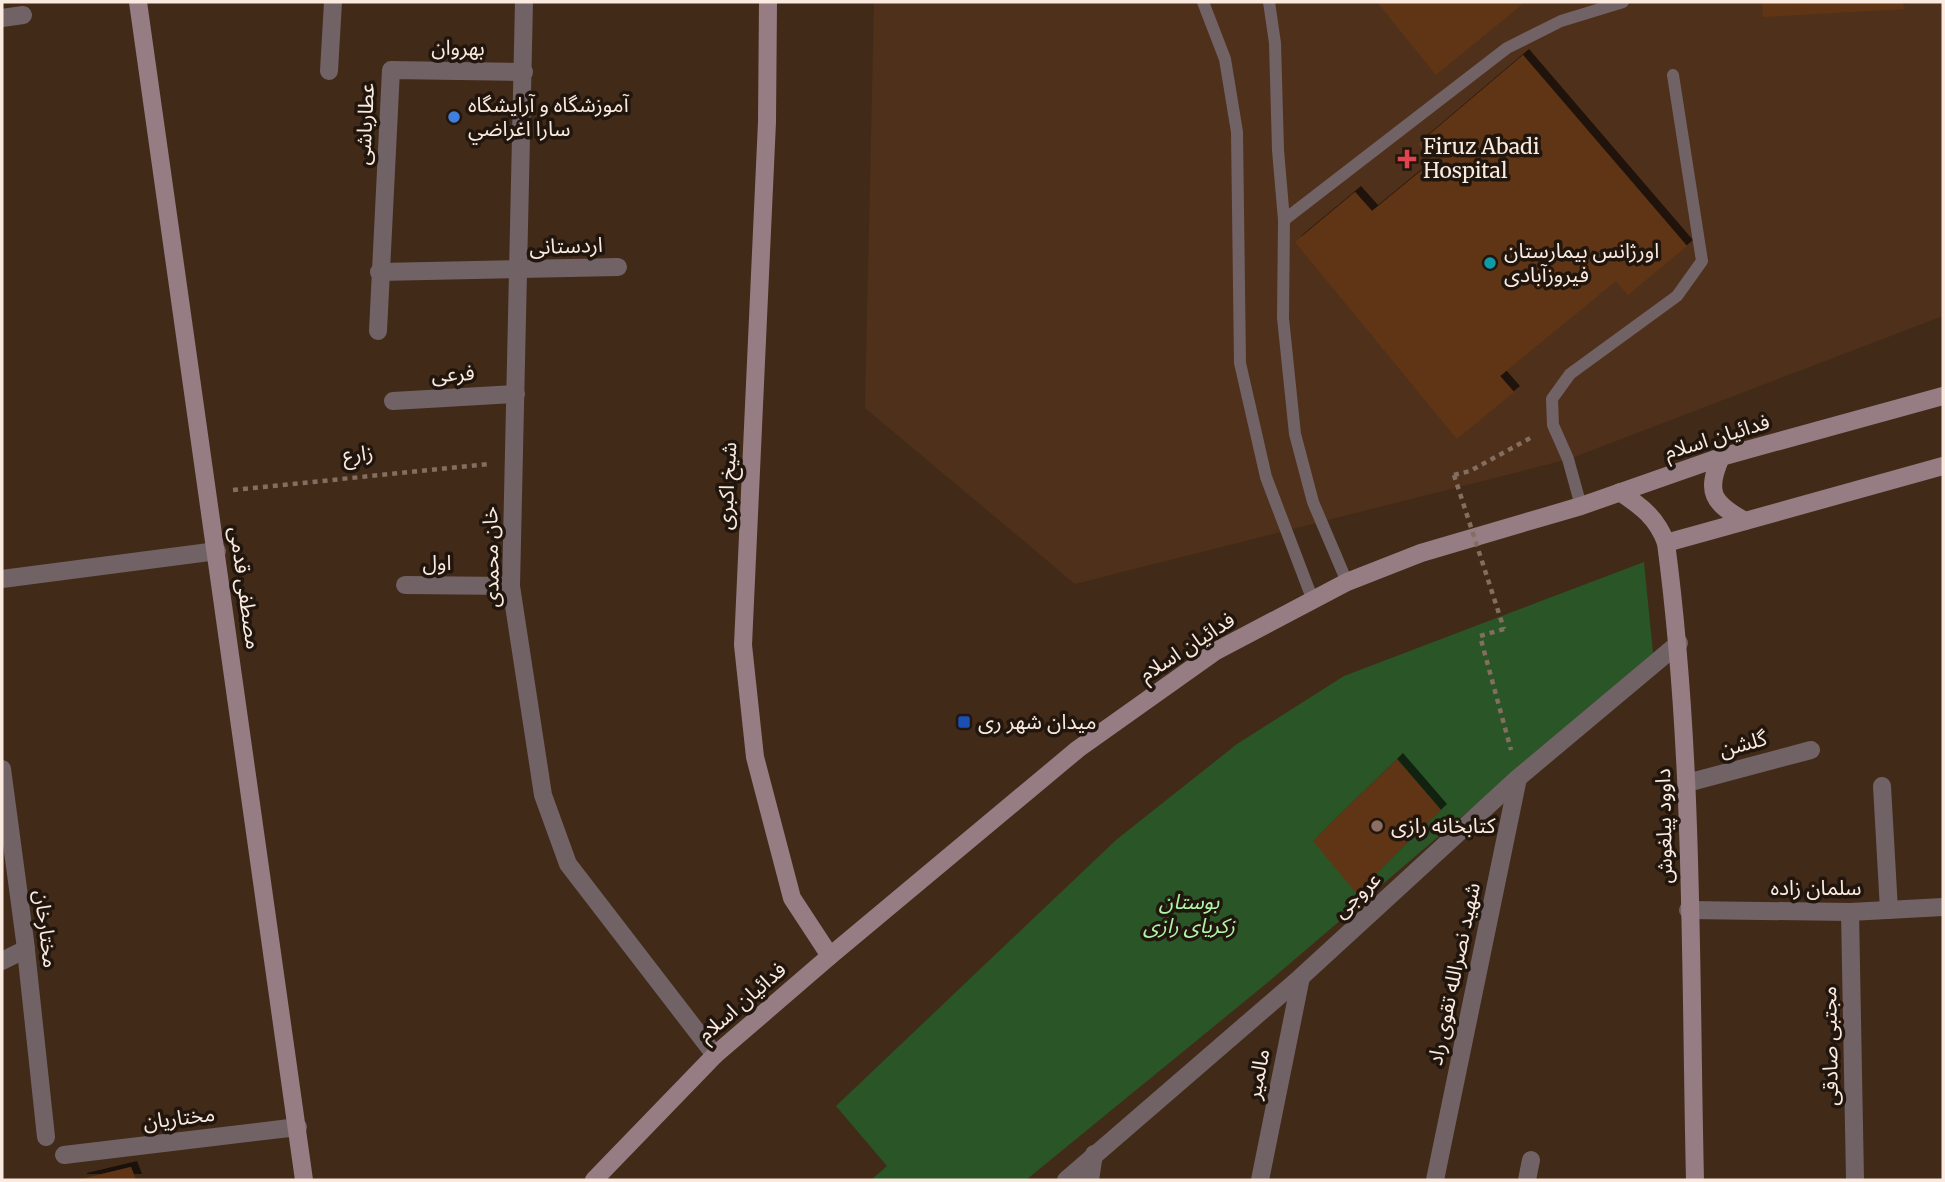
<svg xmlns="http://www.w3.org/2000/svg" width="1945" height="1182" font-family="Merriweather,'Noto Sans Arabic',serif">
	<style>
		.built { fill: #4f301b }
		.green { fill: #2a5527 }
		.building { fill: #613513; filter: url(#shadow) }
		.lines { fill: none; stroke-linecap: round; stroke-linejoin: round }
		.path { stroke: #836e5f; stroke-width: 4.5; stroke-dasharray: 5 5; stroke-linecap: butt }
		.lane { stroke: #716266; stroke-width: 12 }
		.street { stroke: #716266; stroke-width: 18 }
		.secondary { stroke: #967d83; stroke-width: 18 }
		.path-bridge { stroke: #836e5f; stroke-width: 4.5; stroke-dasharray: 5 5; stroke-linecap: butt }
		.shop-dot { fill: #3f7fe0; stroke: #21160e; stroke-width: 2.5 }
		.health-dot { fill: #e0444e; stroke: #21160e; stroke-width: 2.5 }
		.culture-dot { fill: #0f9aa8; stroke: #21160e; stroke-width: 2.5 }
		.transit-dot { fill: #1a4fb4; stroke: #21160e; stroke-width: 2.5 }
		.education-dot { fill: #8d6e63; stroke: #21160e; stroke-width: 2.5 }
		.labels { text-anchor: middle; stroke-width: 7; stroke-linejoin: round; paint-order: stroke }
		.street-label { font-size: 21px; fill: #faeadf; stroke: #21160e }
		.poi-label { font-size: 21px; fill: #faeadf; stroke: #21160e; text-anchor: start }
		.park-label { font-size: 21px; font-style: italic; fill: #aef7a8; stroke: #21160e }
	</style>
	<defs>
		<filter id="shadow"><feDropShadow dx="6" dy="-6" stdDeviation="0" flood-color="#0009"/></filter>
	</defs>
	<rect width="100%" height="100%" fill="#422a19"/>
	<polygon class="built" points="874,2 1943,2 1943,316 1569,459 1075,584 865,408"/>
	<polygon class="green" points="1644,562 1653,653 1267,983 1026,1180 871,1180 887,1166 836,1106 1116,840 1237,744 1344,676"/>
	<g class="building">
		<polygon points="1377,2 1525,2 1436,75"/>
		<polygon points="1762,2 1903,2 1904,9 1763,17"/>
		<polygon points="1523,55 1687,246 1628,295 1616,281 1500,376 1514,392 1457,439 1295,242 1355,192 1372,211 1433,161 1418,144"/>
		<polygon points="1397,759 1441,810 1356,893 1313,841"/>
		<polygon points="131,1167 136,1180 81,1180 81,1179"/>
	</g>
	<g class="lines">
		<g class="path">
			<polyline points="1454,475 1470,471 1534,436"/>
			<polyline points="233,490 489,464"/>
			<polyline points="1504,629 1480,636 1511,750"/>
		</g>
		<g class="lane">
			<polyline points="1203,2 1225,59 1237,132 1240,363 1266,477 1312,598"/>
			<polyline points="1269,2 1275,43 1278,150 1284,220 1283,318 1295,434 1313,502 1347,582"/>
			<polyline points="1284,220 1507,48 1561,21 1623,2"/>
			<polyline points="1581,506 1568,459 1553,425 1552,399 1570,374 1677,296 1702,261 1673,75"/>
		</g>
		<g class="street">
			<polyline points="524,2 511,586 543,795 568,864 715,1055"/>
			<polyline points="2,18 23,15"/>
			<polyline points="329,71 333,2"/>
			<polyline points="379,272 618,267"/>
			<polyline points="378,331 391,70 524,72"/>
			<polyline points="393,401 516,394"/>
			<polyline points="2,579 217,551"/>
			<polyline points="405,585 511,586"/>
			<polyline points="2,769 25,941 46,1137"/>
			<polyline points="1687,783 1811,750"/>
			<polyline points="1882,786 1889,910"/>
			<polyline points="1688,910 1850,912 1943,907"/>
			<polyline points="1850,912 1855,1180"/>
			<polyline points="2,961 26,949"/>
			<polyline points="64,1155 298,1127"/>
			<polyline points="1066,1180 1301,977 1518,778 1679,643"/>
			<polyline points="1090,1180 1094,1154"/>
			<polyline points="1260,1180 1301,977"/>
			<polyline points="1435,1180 1518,778"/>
			<polyline points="1527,1180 1531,1160"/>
		</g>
		<g class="secondary">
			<polyline points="138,2 304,1180"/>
			<polyline points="768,2 767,122 743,645 755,757 792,898 830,956"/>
			<path d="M1721,457C1705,493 1713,503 1745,521"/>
			<path d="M1620,492C1642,507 1657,518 1666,543C1694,754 1690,968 1695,1180"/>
			<polyline points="1666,543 1943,466"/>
			<polyline points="594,1180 715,1055 830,956 1078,749 1216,651 1347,582 1421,553 1581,506 1721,457 1943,396"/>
		</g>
		<polyline class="path-bridge" points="1454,475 1504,629"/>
	</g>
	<circle class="shop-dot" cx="454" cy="117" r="7"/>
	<path class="health-dot" d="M1403.5 148.5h7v7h7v7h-7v7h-7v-7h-7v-7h7z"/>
	<circle class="culture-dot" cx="1490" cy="263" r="7"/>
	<rect class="transit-dot" x="957" y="715" width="14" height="14" rx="3.5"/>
	<circle class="education-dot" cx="1377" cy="826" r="7"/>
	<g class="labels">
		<g class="street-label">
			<text transform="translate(458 48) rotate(1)" y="7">بهروان</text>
			<text transform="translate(365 124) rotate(-87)" y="7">عطارباشی</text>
			<text transform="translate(566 246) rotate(-2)" y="7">اردستانی</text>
			<text transform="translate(453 374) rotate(-3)" y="7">فرعی</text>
			<text transform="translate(1717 437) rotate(-17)" y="7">فدائیان اسلام</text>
			<text transform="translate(358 454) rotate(-6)" y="7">زارع</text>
			<text transform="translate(727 486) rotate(-87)" y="7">شیخ اکبری</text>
			<text transform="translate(491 557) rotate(-91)" y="7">خان محمدی</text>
			<text x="437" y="570">اول</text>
			<text transform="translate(245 588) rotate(82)" y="7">مصطفی قدمی</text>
			<text transform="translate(1187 647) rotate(-33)" y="7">فدائیان اسلام</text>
			<text transform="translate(1743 744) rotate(-15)" y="7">گلشن</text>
			<text transform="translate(1664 826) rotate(-91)" y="7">داوود پیلغوش</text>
			<text x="1816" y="895">سلمان زاده</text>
			<text transform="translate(1357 895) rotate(-43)" y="7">عروجی</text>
			<text transform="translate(46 929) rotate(83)" y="7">مختارخان</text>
			<text transform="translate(1454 974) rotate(-78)" y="7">شهید نصرالله تقوی راد</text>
			<text transform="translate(742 1002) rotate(-41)" y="7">فدائیان اسلام</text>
			<text transform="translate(1830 1046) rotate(-91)" y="7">مجتبی صادقی</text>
			<text transform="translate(1258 1074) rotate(-79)" y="7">مالمیر</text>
			<text transform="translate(179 1118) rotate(-7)" y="7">مختاریان</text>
		</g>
		<g class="poi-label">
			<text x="468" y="112">آموزشگاه و آرايشگاه<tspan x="468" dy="24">سارا اغراضي</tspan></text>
			<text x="1423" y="154">Firuz Abadi<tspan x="1423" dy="24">Hospital</tspan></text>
			<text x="1504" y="258">اورژانس بیمارستان<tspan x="1504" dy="24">فیروزآبادی</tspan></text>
			<text x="978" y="729">میدان شهر ری</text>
			<text x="1391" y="833">کتابخانه رازی</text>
		</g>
		<g class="park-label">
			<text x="1189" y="909">بوستان<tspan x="1189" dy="24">زکریای رازی</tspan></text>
		</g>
	</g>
	<rect width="1945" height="1182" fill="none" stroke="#faeadf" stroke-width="7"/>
</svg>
